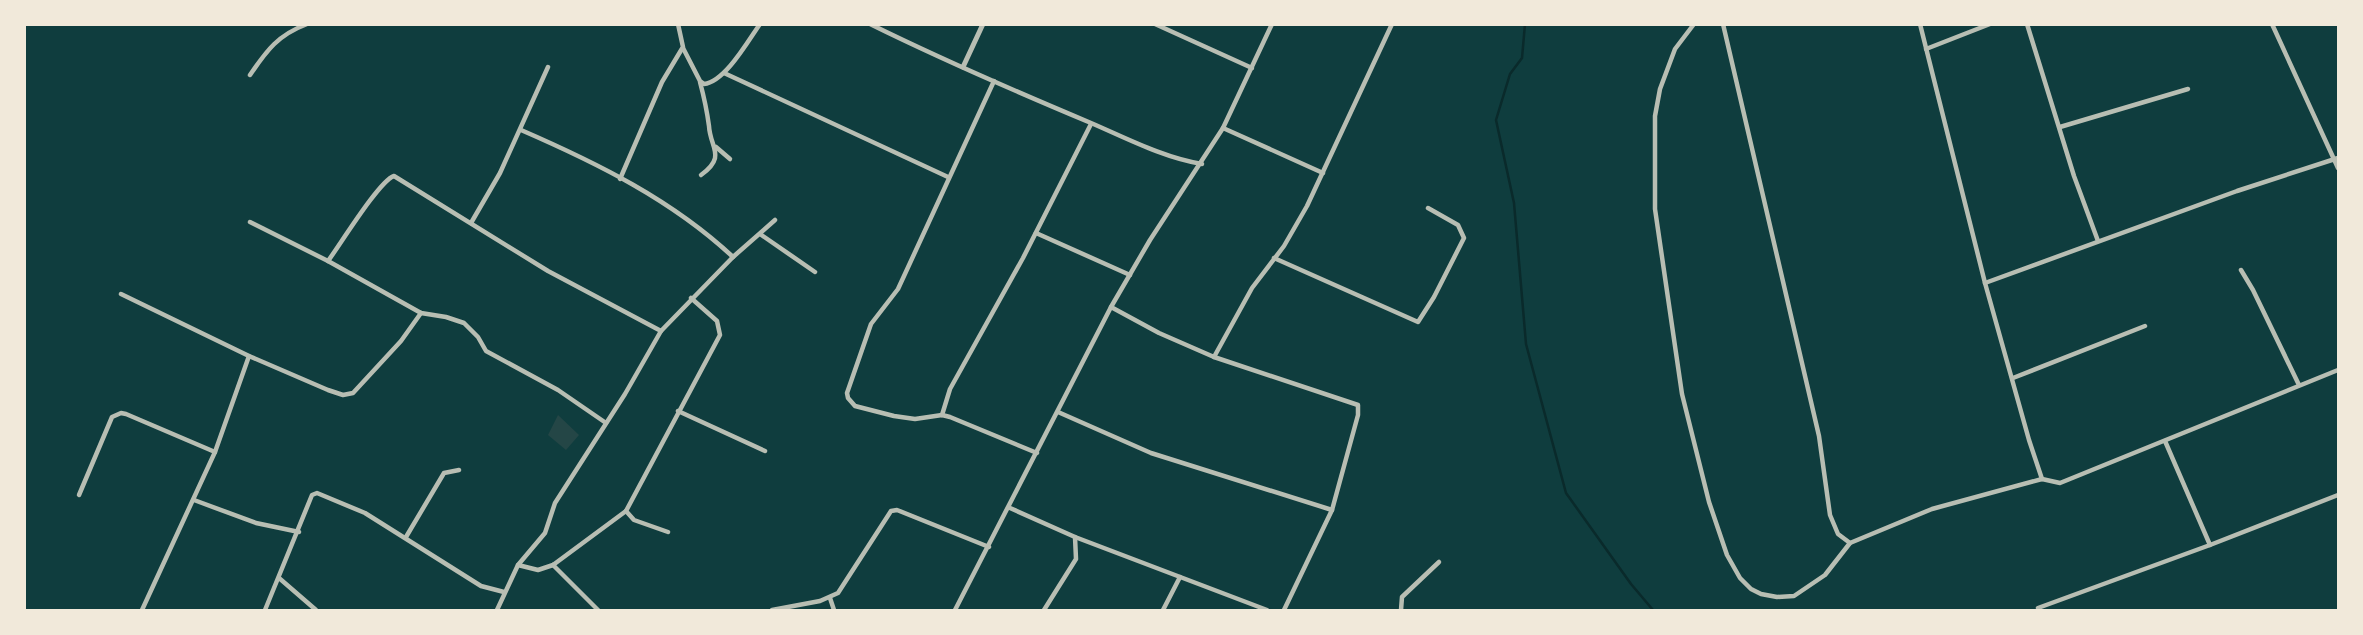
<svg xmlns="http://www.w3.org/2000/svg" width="2363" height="635" font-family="Roboto,sans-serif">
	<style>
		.green { fill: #244646 }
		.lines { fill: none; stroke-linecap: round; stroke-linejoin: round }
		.stream { stroke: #0a2a2b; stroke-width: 2.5 }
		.minor { stroke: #b8beb3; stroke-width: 4.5 }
		.tertiary { stroke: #b8beb3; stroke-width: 5 }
	</style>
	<rect width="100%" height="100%" fill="#0f3d3e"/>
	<polygon class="green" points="558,415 579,435 566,450 548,435"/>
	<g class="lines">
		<polyline class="stream" points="1525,24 1522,58 1510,74 1496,120 1514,203 1526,344 1566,493 1631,584 1653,610"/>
		<g class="minor">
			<path d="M870,24C943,60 1017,92 1091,123C1126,138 1164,158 1202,164"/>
			<polyline points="1155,24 1252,68"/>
			<polyline points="1694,24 1675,49 1660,89 1655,116 1655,209 1682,394 1709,502 1727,555 1740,578 1751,589 1761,594 1777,597 1794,596 1825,575 1850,543 1932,509 2042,479 2060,483 2338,370"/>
			<polyline points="1723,24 1819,436 1830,515 1838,534 1850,543"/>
			<polyline points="1920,24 1985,283 2029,440 2042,479"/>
			<polyline points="2027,24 2074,176 2098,241"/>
			<polyline points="2272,24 2338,168"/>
			<path d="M683,48L700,81L704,84C725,82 748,41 760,24"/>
			<polyline points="1926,49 1990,24"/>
			<polyline points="724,73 948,177"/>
			<path d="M250,75C267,50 278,35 307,24"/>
			<polyline points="994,81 898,289 871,324 847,393 848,398 855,406 894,416 915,419 942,415 950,417 1037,453"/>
			<path d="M700,82C704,97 707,111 709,126C710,148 727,156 701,175"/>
			<polyline points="2060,127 2188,89"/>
			<polyline points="1223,128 1323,173"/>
			<path d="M521,130C597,163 672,200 733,257"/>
			<polyline points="716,147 730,159"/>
			<polyline points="620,179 662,82 683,47 678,24"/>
			<polyline points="250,222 328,261 421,313 446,317 464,323 478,337 486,351 558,390 606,423"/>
			<polyline points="471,223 500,173 548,67"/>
			<polyline points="1036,233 1130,275"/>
			<polyline points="760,234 815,272"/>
			<polyline points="1274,258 1418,322 1434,297 1464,238 1458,225 1428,208"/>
			<path d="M328,261C340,245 379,181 394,176L548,271L661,331"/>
			<polyline points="2241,270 2253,290 2299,385"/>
			<polyline points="1985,283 2237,191 2338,158"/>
			<polyline points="121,294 249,356 328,390 343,395 353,393 401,341 421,313"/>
			<polyline points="1111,307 1159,333 1214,357 1358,405 1358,415 1332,510 1284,610"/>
			<polyline points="1214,357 1252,288 1284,246 1307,206 1392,24"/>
			<polyline points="2013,378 2145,326"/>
			<polyline points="678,411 765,451"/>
			<polyline points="1058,412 1151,453 1332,510"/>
			<polyline points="942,415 950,389 1023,258 1091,124"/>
			<polyline points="2165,441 2210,545"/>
			<polyline points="79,495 112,417 121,413 126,414 215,452"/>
			<polyline points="194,500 256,523 299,532"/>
			<polyline points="1010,508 1075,537 1267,610"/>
			<polyline points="626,511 634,520 668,532"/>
			<polyline points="406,537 444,473 459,470"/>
			<polyline points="518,565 538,570 553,565 626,511 720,335 717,321 691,298"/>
			<polyline points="553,565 598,610"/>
			<polyline points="279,578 316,610"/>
			<polyline points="830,598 834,610"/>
			<polyline points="2038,608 2210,545 2338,495"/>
			<polyline points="142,610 215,452 249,356"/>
			<polyline points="265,610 312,495 317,493 365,513 481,586 504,592"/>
			<polyline points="497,610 518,565 545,533 555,503 625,394 661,331 733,257 775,220"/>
			<polyline points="772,610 820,601 838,593 891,511 897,510 989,547"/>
			<polyline points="955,610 1111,307 1150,240 1223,128 1272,24"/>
			<polyline points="1044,610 1076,559 1075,537"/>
			<polyline points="1163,610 1180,577"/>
			<polyline points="1401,610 1402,597 1439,562"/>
		</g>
		<polyline class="tertiary" points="963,67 983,24"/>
	</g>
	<rect width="2363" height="635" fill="none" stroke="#f1e9da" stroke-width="52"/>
</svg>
